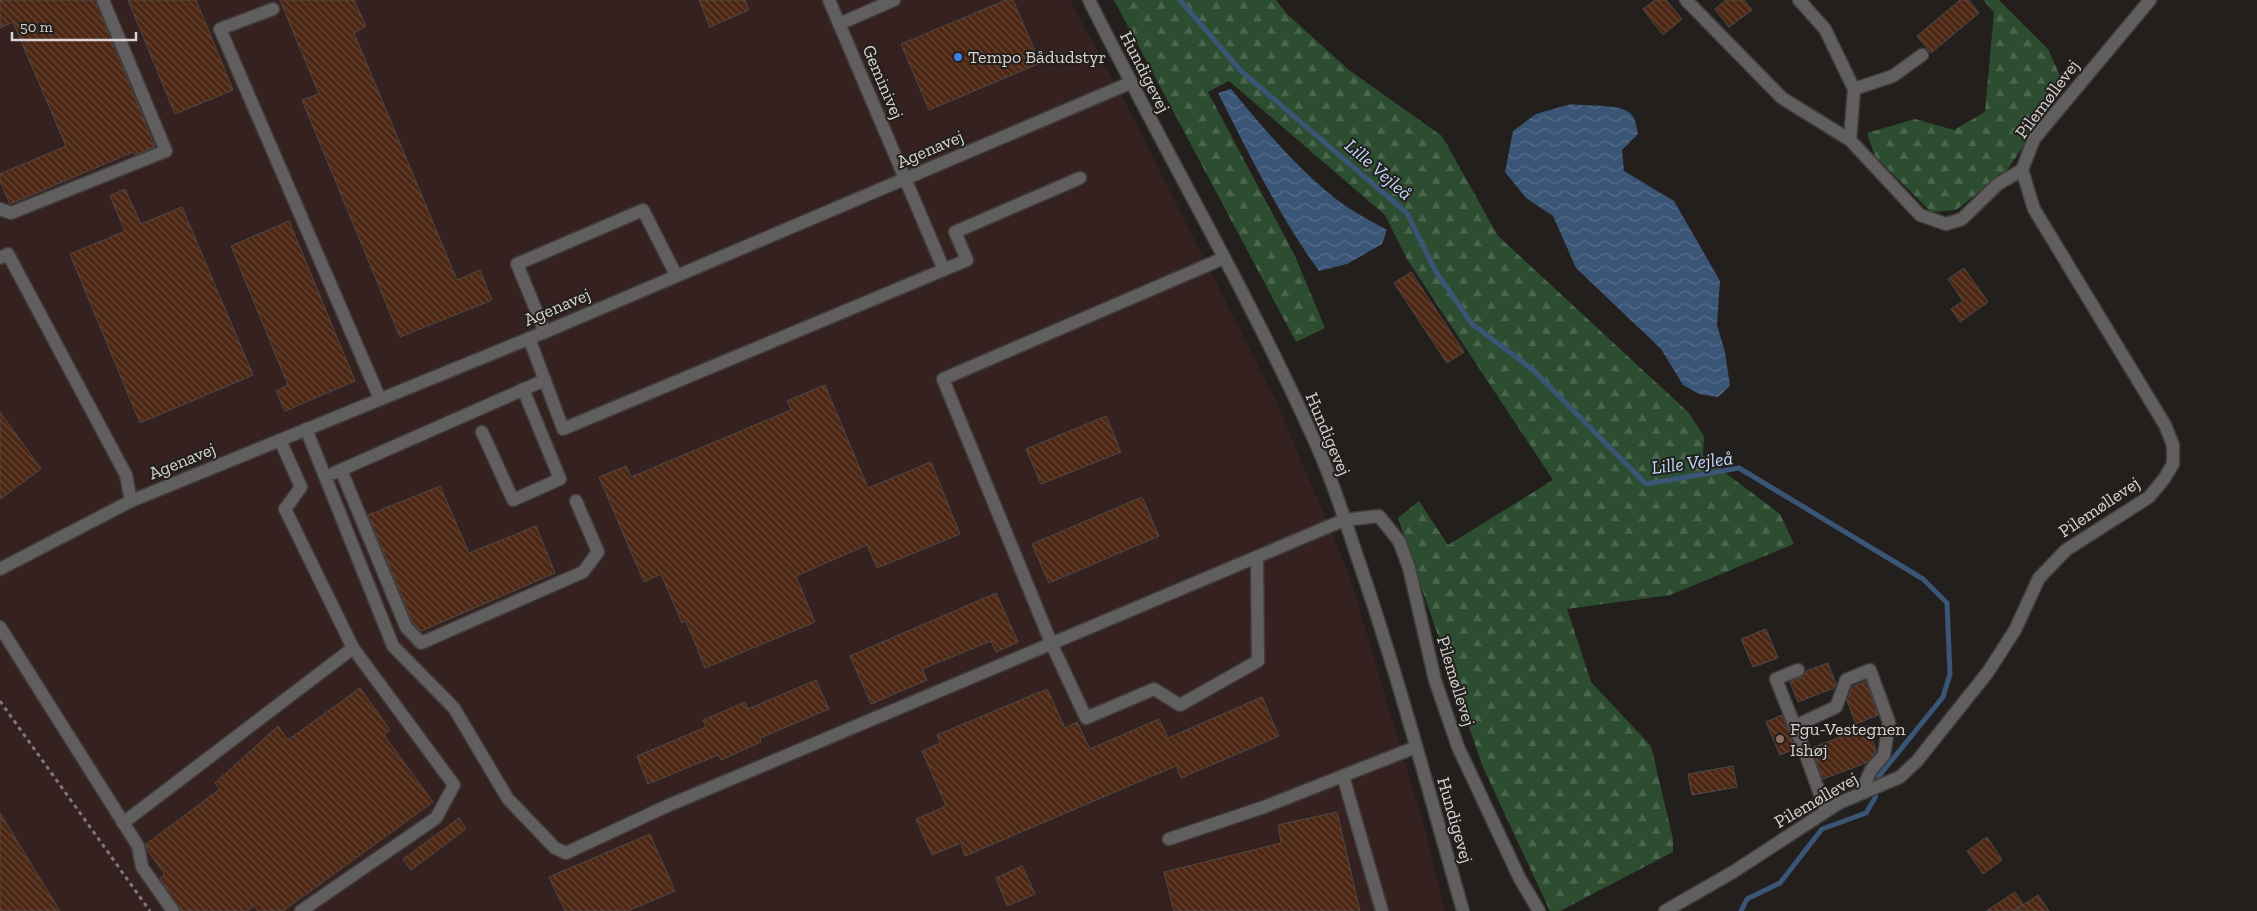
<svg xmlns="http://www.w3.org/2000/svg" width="2257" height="911" font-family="'Zilla Slab',serif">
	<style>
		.commercial { fill: #342120 }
		.forest { fill: url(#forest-firs) }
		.water { fill: url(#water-waves) }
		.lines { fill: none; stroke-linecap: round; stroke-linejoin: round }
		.stream { stroke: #3a5576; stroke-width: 5 }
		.building { fill: url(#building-back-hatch); stroke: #4e4a48 }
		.minor-casing { stroke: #3f3c3a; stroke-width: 15 }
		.path { stroke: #7d7a78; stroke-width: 3; stroke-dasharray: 4 4; stroke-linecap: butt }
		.minor { stroke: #605e5f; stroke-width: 12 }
		.shop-dot { fill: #3f7fe0; stroke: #221f1d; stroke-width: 2 }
		.education-dot { fill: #8d6e63; stroke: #221f1d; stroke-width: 2 }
		.labels { text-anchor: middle; stroke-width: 4; stroke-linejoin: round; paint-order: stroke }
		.poi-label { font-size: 18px; fill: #d7d4d3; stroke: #221f1d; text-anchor: start }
		.street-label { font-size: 18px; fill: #d7d4d3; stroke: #221f1d }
		.water-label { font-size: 19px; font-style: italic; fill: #bed9fc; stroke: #221f1d }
	</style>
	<defs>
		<pattern id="forest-firs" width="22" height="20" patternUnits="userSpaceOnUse" patternTransform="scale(1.25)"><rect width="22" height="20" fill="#2d4d31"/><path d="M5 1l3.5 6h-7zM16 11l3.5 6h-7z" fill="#4b664e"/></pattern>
		<pattern id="water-waves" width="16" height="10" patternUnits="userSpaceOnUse" patternTransform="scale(1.25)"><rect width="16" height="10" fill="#3a5576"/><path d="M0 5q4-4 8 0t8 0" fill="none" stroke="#566d89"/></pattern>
		<pattern id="building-back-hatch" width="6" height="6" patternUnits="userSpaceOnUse" patternTransform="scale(1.25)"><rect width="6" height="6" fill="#4d2714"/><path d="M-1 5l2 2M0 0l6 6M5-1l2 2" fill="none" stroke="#664535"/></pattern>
	</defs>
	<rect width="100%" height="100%" fill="#221f1d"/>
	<polygon class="commercial" points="0,0 1070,0 1129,109 1277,403 1349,574 1427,836 1445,911 0,911"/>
	<g class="forest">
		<polygon points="1114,0 1276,0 1287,14 1349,70 1442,136 1498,236 1688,412 1704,436 1703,456 1780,514 1794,544 1670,595 1567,609 1591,682 1651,746 1673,839 1673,852 1560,911 1550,911 1482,765 1398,518 1419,501 1448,545 1553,480 1407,259 1385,215 1229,81 1208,92 1295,256 1325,328 1296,342"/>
		<polygon points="1983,0 1999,0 2048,49 2065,87 2007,170 1956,210 1931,212 1875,156 1867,133 1915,119 1954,130 1985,112 1994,12"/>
	</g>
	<g class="water">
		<path d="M1231,89C1265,130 1302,175 1347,207C1359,215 1373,222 1387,230L1382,244L1347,264L1319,271C1279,216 1249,154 1218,93Z"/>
		<path d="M1571,104C1587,107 1627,102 1634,118C1636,123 1637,129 1638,134L1622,150L1624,171L1674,201L1720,281L1717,325L1725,352L1730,386L1718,397L1699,394L1683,385L1661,349L1576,268L1553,216L1526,198L1505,172L1513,131L1536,114Z"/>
	</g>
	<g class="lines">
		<polyline class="stream" points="1180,0 1241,71 1407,213 1436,272 1472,324 1532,369 1646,484 1739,468 1923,579 1947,603 1950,674 1943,697 1879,776 1875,798 1866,813 1822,829 1780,883 1747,899 1741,911"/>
	</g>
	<g class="building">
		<polygon points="0,0 95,0 155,147 135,155 133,152 10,204 0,181 0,174 66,146 13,22 0,28"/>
		<polygon points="128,0 196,0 233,90 175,114"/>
		<polygon points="280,0 354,0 366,26 354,33 457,280 480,270 492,300 400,337 302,100 319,94"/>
		<polygon points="699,0 745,0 749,10 710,27"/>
		<polygon points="1006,0 1013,0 1040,63 929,110 901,44"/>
		<polygon points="1655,0 1666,0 1682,19 1663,35 1643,9"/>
		<polygon points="1726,0 1744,0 1752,10 1729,27 1715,9"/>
		<polygon points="1960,0 1969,0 1979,13 1931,53 1917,36"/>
		<polygon points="125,189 141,224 182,207 253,375 140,423 70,254 125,231 110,196"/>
		<polygon points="289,221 355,381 285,411 276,391 288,385 231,246"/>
		<polygon points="1964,268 1988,302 1960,322 1951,309 1963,301 1948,279"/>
		<polygon points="1411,272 1464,352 1447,363 1394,283"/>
		<polygon points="825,385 868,488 931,462 960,534 877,568 867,545 796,576 815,622 705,668 686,621 682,623 661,574 644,582 599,477 626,466 631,477 791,410 787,401"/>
		<polygon points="0,412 41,469 0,499"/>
		<polygon points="1106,416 1121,452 1041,484 1026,449"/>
		<polygon points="440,486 469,553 536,526 555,573 421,631 413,623 368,515"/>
		<polygon points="1142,497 1159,536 1049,583 1032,544"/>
		<polygon points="996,593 1018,642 996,652 991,641 922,669 927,680 871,704 850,656"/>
		<polygon points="1766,629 1778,658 1753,667 1741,639"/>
		<polygon points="1828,663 1836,684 1834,688 1798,702 1790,682 1802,677 1806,671"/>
		<polygon points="816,680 829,709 760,738 761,742 721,760 718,755 648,784 637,756 706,727 703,720 745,702 748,709"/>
		<polygon points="1866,681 1878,715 1856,724 1847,701 1852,687"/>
		<polygon points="360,688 390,730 384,735 433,802 283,911 258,911 254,906 247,911 181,911 160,878 165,874 147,850 146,844 220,789 215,783 278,726 288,740"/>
		<polygon points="1047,689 1065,728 1077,722 1090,749 1159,719 1168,738 1262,697 1279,736 1181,778 1176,766 965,856 961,843 932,855 916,819 946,806 922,751 940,743 937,735"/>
		<polygon points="1782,715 1795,749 1780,755 1766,722"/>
		<polygon points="1868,726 1876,751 1868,762 1823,779 1812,748"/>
		<polygon points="1733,766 1737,787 1692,795 1688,774"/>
		<polygon points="1337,812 1360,911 1174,911 1164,872 1281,843 1278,825"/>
		<polygon points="0,813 60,911 0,911"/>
		<polygon points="459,818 466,829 411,870 403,859"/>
		<polygon points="650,834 675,891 628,911 565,911 549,877"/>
		<polygon points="1987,837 2002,860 1983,874 1967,851"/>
		<polygon points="1022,866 1035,894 1007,906 996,878"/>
		<polygon points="2015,892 2023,904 2013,911 1986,911"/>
		<polygon points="2038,895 2049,911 2014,911"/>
	</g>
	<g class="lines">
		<g class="minor-casing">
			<g id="minor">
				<polyline points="829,0 944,270"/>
				<path d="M1089,0C1161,145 1244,285 1311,433C1330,473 1344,517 1358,559C1398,675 1429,793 1463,911"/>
				<polyline points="1686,0 1782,98 1850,140 1854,89 1825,29 1799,0"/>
				<polyline points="273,9 220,29 380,399"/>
				<polyline points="839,24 894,0"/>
				<polyline points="1854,89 1893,76 1922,55"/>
				<polyline points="1850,140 1920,215 1946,224 1962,219 1998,184 2022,170"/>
				<polyline points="0,209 11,213 166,151 103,0"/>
				<polyline points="0,258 8,254 126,475 131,501"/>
				<polyline points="1224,258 943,379 1052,645 1086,718 1154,689 1180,705 1258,661 1257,557"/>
				<polyline points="545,332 517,264 643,210 676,275"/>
				<polyline points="529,338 563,429 967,260 955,232 1080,178"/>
				<polyline points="306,429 393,646 454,708 508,799 555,848 566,853 667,806 1344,520 1379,516 1399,541 1409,568 1435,680 1458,747 1520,879 1539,911"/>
				<polyline points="482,432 513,500 560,479 523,389"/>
				<polyline points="341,470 406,627 421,643 583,572 598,552 576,501"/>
				<polyline points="334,473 545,380"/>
				<polyline points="0,569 131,501 545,332 1130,83"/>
				<polyline points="0,627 138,846 142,867 173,911"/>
				<polyline points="1798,670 1776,679 1803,747 1826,811"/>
				<polyline points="1795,726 1836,707 1846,680 1870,670 1889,722 1884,755 1871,770 1861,792"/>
				<polyline points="1343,776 1382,911"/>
				<polyline points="123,823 353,648 285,509 301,487 280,440"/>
				<polyline points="1169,839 1264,807 1416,747"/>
				<polyline points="301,911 436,818 454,785 353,648"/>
				<polyline points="1665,911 1733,872 1839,803 1900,777 1917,761 1988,672 2015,630 2039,578 2066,550 2149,497 2164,479 2173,464 2173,445 2165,425 2034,209 2022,170 2034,139 2150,0"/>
			</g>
		</g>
		<polyline class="path" points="0,701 150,911"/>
		<use href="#minor" class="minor"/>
	</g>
	<circle class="shop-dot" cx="958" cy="57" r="5"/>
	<circle class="education-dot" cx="1780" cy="739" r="5"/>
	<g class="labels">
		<g class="poi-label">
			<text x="968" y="63">Tempo Bådudstyr</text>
			<text x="1790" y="735">Fgu-Vestegnen<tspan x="1790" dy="21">Ishøj</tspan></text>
		</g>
		<g class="street-label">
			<text transform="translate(1145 72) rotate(63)" y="6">Hundigevej</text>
			<text transform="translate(883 82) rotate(67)" y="6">Geminivej</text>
			<text transform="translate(2047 99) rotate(-53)" y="6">Pilemøllevej</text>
			<text transform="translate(930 149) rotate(-23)" y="6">Agenavej</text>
			<text transform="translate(557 307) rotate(-23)" y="6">Agenavej</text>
			<text transform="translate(1328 434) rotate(67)" y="6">Hundigevej</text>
			<text transform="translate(182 461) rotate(-22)" y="6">Agenavej</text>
			<text transform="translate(2099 507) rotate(-34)" y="6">Pilemøllevej</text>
			<text transform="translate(1456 681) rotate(73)" y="6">Pilemøllevej</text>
			<text transform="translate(1816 800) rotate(-30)" y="6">Pilemøllevej</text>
			<text transform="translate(1455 820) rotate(74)" y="6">Hundigevej</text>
		</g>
		<g class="water-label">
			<text transform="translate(1379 169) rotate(41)" y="7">Lille Vejleå</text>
			<text transform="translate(1692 462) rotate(-7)" y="7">Lille Vejleå</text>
		</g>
	</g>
	<path d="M12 32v8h124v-8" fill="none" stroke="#d7d4d3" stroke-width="2.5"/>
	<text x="20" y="32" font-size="15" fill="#d7d4d3" stroke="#221f1d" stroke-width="4" paint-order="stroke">50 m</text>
</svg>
